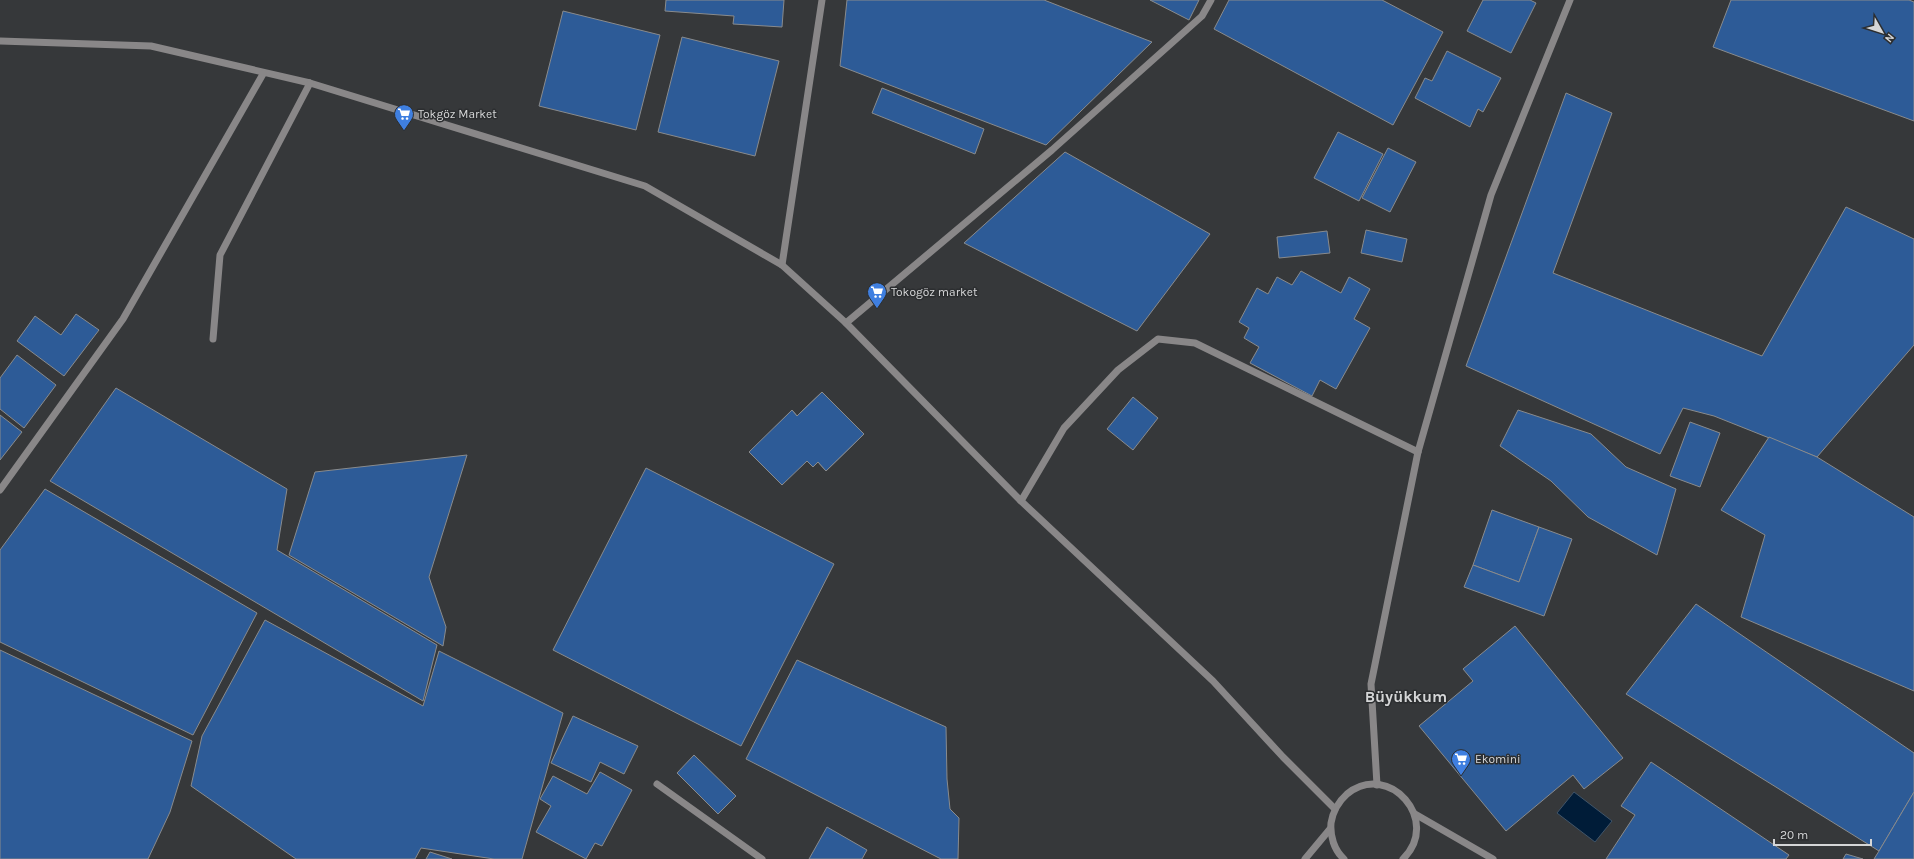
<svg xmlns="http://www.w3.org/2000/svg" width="1914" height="859" font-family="Karla,sans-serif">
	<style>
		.water { fill: #001c38; stroke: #405468 }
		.building { fill: #2d5b97; stroke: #898b8d }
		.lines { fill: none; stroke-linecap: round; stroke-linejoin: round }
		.minor { stroke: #898788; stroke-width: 7 }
		.labels { text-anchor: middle; stroke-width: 3; stroke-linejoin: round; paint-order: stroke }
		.poi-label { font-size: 12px; fill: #d5d6d7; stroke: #2c2e30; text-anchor: start }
		.district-label { font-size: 16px; font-weight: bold; fill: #d5d6d7; stroke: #2c2e30 }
	</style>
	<rect width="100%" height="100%" fill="#36383a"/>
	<polygon class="water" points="1574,792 1612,821 1595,842 1557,813"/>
	<g class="building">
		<polygon points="666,0 784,0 782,27 733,24 734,16 665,11"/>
		<polygon points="847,0 1044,0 1152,42 1046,145 840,66"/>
		<polygon points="1150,0 1199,0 1189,20"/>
		<polygon points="1229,0 1382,0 1443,32 1393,125 1214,29"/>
		<polygon points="1483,0 1530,0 1536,3 1511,53 1467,31"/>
		<polygon points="1731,0 1909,0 1914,2 1914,121 1713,47"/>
		<polygon points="563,11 660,35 636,130 539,106"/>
		<polygon points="682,37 779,61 755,156 658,132"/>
		<polygon points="1447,51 1501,78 1483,112 1478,109 1470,127 1415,98 1425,78 1432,81"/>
		<polygon points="882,88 984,129 975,154 872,113"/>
		<polygon points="1566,93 1612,113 1553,273 1762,356 1846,207 1914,239 1914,345 1817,457 1714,416 1683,408 1660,454 1466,366"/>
		<polygon points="1338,132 1383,154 1359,201 1314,178"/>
		<polygon points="1388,148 1416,162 1390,212 1362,198"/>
		<polygon points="1065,152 1210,234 1137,331 964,243"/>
		<polygon points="1366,230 1407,239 1402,262 1361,253"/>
		<polygon points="1327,231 1330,253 1279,258 1277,237"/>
		<polygon points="1301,271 1341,293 1349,277 1370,289 1354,319 1370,328 1336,389 1320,380 1312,396 1250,363 1259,347 1244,338 1249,328 1239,322 1257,288 1268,294 1277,277 1292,285"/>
		<polygon points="76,314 99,330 64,376 17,341 35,316 61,335"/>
		<polygon points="17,355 56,385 24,428 0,409 0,378"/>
		<polygon points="116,388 287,489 277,550 437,645 423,701 50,481"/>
		<polygon points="822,392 864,434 826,471 818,462 813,467 775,427 792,410 797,416"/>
		<polygon points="822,392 864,434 826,471 818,462 813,467 807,461 782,485 749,452 792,410 797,416"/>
		<polygon points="1133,397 1158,418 1133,450 1107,429"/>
		<polygon points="1518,410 1591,434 1626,467 1676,489 1657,555 1588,517 1551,481 1500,446"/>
		<polygon points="0,415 22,432 0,460"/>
		<polygon points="1690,422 1720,433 1700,487 1670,476"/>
		<polygon points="1769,437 1817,457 1914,517 1914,691 1741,617 1765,535 1721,510"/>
		<polygon points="467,455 429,577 446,627 443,646 289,555 315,472"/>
		<polygon points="646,468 834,564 741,746 553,650"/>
		<polygon points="45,489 257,613 193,735 0,642 0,550"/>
		<polygon points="1492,510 1539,527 1519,582 1473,565"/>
		<polygon points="1539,527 1572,539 1544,616 1464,587 1473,565 1519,582"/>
		<polygon points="1696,604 1914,753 1914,792 1879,851 1626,694"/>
		<polygon points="265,620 423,706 439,651 563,713 522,859 494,859 421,848 415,859 296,859 191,786 202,736"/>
		<polygon points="1515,626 1623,758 1584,789 1573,775 1506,831 1419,726 1473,681 1463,669"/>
		<polygon points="0,650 192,741 170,812 148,859 0,859"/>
		<polygon points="797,660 946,727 947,779 950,809 959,818 958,859 941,859 746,759"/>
		<polygon points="573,716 638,746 624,774 600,762 591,782 551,763"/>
		<polygon points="694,755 736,796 718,814 677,773"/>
		<polygon points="1651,762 1789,855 1786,859 1606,859 1635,815 1621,806"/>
		<polygon points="600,772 632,790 602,846 595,843 586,859 536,832 551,806 540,799 553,776 587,794"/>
		<polygon points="1914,792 1914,859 1874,859 1879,851"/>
		<polygon points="827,827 867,850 862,859 809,859"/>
		<polygon points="430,852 452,859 426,859"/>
		<polygon points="1846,854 1863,859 1843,859"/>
	</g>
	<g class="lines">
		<g class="minor">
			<polyline points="0,41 151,46 310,83 645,186 782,265 846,323 1021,501 1213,681 1283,757 1335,809"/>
			<polyline points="782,265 822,0"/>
			<polyline points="846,323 1052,150 1202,16 1211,0"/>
			<polyline points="213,339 220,255 310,83"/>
			<polyline points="0,490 123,319 263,74"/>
			<polyline points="1021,501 1064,428 1118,370 1158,339 1195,343 1418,452"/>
			<polyline points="657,784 762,859"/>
			<polyline points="1377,785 1371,684 1418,452 1491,195 1570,0"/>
			<polyline points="1415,814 1493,859"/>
			<polyline points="1305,859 1330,829"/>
			<path d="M1344,859C1334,850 1330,836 1331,823C1333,811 1338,802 1347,794C1389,760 1442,821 1403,859"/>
		</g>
	</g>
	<defs>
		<g id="supermarket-pin" transform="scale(1)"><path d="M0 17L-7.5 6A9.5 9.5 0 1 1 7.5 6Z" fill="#3f7fe0" stroke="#2c2e30"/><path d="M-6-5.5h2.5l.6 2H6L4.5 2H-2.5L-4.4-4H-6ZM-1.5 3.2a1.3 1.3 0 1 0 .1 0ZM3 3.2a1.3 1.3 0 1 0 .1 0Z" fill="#fff"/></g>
	</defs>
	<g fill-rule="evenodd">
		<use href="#supermarket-pin" x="404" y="114"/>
		<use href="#supermarket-pin" x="877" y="292"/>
		<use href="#supermarket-pin" x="1461" y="759"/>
	</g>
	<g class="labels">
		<g class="poi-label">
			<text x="418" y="118">Tokgöz Market</text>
			<text x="891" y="296">Tokogöz market</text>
			<text x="1475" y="763">Ekomini</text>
		</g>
		<g class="district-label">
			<text x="1406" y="702">Büyükkum</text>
		</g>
	</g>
	<g transform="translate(1882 32) rotate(129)" stroke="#2c2e30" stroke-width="3" paint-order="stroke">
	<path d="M0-3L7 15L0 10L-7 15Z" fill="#d5d6d7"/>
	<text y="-6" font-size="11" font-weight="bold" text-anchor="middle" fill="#d5d6d7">N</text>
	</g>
	<path d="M1774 839v6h97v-6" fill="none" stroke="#d5d6d7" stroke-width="2"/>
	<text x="1780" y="839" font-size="12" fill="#d5d6d7" stroke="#2c2e30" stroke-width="3" paint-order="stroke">20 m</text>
</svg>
